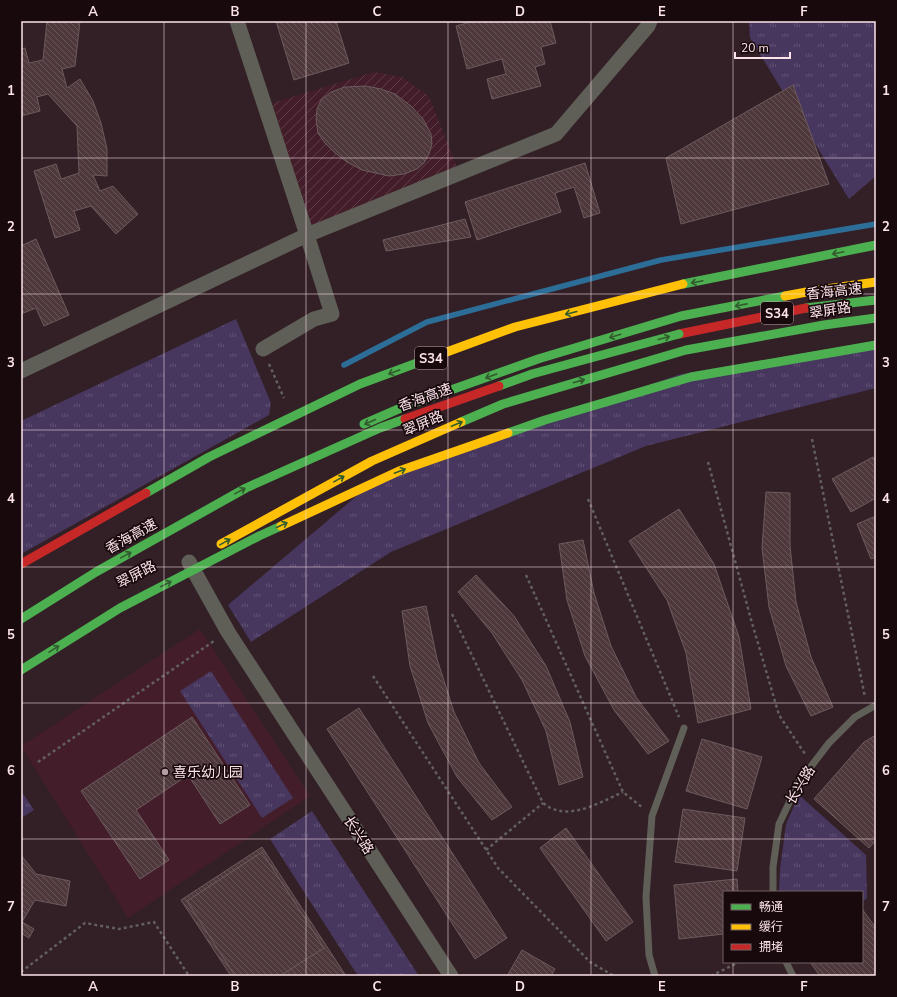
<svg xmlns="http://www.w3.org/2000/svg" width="897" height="997" font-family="'Nunito Sans','Noto Sans SC',sans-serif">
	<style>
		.built { fill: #431d2a }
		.industrial { fill: url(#industrial-furrows) }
		.grass { fill: url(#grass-tufts) }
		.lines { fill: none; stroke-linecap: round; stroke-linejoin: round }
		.stream { stroke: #2d6e99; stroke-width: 5.5 }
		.building { fill: url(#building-back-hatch); stroke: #6c5b5e }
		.path { stroke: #635f5c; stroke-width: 2.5; stroke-dasharray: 3 3; stroke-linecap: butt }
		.lane { stroke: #5f5f57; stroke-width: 7 }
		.street { stroke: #5f5f57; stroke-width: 15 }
		.fast { stroke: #4caf50; stroke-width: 9 }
		.slow { stroke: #ffc107; stroke-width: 9 }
		.jam { stroke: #c62828; stroke-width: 9 }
		.fast-bridge { stroke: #4caf50; stroke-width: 9 }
		.slow-bridge { stroke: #ffc107; stroke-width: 9 }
		.jam-bridge { stroke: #c62828; stroke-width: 9 }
		.oneway { stroke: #325c2e }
		.grid { fill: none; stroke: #fce3ea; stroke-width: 1; stroke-opacity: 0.55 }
		.poi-dot { fill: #b59fa5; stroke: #18090d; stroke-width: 1.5 }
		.labels { text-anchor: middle; stroke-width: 3.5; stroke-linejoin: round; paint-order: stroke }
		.shield { fill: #18090d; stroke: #b8a2a8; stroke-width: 1 }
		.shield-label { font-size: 13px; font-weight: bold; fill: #fce3ea }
		.street-label { font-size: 14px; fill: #fce3ea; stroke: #18090d }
		.poi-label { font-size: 14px; fill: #fce3ea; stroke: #18090d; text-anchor: start }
		.neatline { fill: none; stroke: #fce3ea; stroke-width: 1.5 }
		.grid-label { font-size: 13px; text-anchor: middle; font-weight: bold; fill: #fce3ea }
	</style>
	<defs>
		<pattern id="industrial-furrows" width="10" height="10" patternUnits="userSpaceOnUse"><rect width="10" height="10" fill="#431d2a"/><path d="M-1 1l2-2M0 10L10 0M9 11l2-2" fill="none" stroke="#5f3e49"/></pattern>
		<pattern id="grass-tufts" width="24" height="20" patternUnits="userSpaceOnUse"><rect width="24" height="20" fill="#47365e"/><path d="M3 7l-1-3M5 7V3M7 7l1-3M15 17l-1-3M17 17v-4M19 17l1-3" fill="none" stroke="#625375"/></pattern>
		<pattern id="building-back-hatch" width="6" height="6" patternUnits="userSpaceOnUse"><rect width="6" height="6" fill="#4e383b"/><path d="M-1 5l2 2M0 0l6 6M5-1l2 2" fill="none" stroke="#685558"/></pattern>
	</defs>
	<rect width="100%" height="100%" fill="#322026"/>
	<polygon class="built" points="200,629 310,796 128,918 21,746"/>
	<polygon class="industrial" points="374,72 402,77 429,96 457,167 311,229 272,103"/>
	<g class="grass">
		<polygon points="749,21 876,21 876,176 849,199 750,38"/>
		<polygon points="236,319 271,403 269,415 21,554 21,421"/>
		<polygon points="876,341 876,388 646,446 391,552 251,642 228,605 379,477 681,374"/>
		<polygon points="211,671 293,798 262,818 180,691"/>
		<polygon points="21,791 34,810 21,818"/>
		<polygon points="799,795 866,855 867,898 862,902 862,892 779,892 780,869 786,824"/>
		<polygon points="312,811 419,976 358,976 270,839"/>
	</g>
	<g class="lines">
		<polyline class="stream" points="344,365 427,322 661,260 876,224"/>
	</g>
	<g class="building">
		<polygon points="47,21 80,21 75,66 62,69 67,88 80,79 93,101 101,123 107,149 107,176 93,175 100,191 113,186 138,214 116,234 91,206 74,211 80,230 55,238 34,171 56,164 61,179 79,173 77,126 48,94 37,97 40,111 21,116 21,49 25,48 29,63 43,60"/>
		<polygon points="276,21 336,21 349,63 294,80"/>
		<polygon points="474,21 550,21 556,43 541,47 545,64 535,67 541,86 492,99 487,79 506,74 502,59 467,69 456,26"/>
		<polygon points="793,85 829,184 681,224 666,158"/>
		<polygon points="366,86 381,89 395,94 411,106 423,119 431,134 432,144 429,154 424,163 417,169 404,174 389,176 362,170 347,162 334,152 325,143 318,133 316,119 317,109 321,100 331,92 345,87"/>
		<polygon points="585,163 600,213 584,218 574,187 555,193 561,212 477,240 465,202"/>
		<polygon points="465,219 471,237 386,251 383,240"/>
		<polygon points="36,239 69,315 44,326 36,308 21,314 21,246"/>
		<polygon points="873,457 876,463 876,498 851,512 832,479"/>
		<polygon points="766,492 790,493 790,546 796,602 811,657 833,707 811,716 786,666 769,607 762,548"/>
		<polygon points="679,509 714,564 739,637 751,709 698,723 686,653 667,600 629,541"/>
		<polygon points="876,516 876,557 871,559 857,524"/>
		<polygon points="583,540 594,593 611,646 636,697 669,741 648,754 614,710 585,656 567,600 559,544"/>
		<polygon points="476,575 514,616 546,666 570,722 583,777 559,785 546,731 522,680 492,633 458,592"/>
		<polygon points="426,606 437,659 454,712 479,763 512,807 492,820 457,777 428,723 410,666 402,611"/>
		<polygon points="359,708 507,938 475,959 327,729"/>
		<polygon points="192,717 250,805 220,824 188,775 136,810 169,860 140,879 81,791"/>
		<polygon points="876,735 876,840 869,848 814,799 864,742"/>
		<polygon points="702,739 762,757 747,809 686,791"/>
		<polygon points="683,809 745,818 737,871 675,862"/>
		<polygon points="566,828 633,922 606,941 540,848"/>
		<polygon points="262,847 346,976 231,976 181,900"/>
		<polygon points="262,852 324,948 280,976 235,976 187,901"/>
		<polygon points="21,855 36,874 70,881 66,906 35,900 22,922 34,929 29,938 21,933"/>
		<polygon points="737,879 738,892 724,892 724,934 679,939 674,885"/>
		<polygon points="862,909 876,928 876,976 820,976 810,962 862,962"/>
		<polygon points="522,950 555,969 551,976 507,976"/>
	</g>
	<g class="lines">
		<g class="path">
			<polyline points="269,364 284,398"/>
			<polyline points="812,439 865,697"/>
			<polyline points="708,462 752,623 779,715 805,754"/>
			<polyline points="588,499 679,717"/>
			<polyline points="526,575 623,792 643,808"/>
			<path d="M452,614L543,803C546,805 548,807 551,808C573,819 603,801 623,792"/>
			<polyline points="373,676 498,868 590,962 614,976"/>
			<polyline points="38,762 214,641"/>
			<polyline points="486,850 543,803"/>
			<polyline points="21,972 85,923 119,929 154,922 189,976"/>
			<polyline points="711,976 739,962"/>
		</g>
		<g class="lane">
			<polyline points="773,892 773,867 779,824 799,782 829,743 855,717 876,705"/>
			<polyline points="786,962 793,976"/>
			<polyline points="655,976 649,955 646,897 652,816 684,728"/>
		</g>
		<g class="street">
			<polyline points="237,21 307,235 332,314 314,319 263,349"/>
			<polyline points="21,371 307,235 556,134 648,26 650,21"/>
			<polyline points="189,562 228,632 451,976"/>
		</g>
		<g class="fast">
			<polyline points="683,284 876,245"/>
			<polyline points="806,308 876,300"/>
			<polyline points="461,422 503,404 686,350 824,325 876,318"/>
			<polyline points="364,424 403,407 538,359 681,316 785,296"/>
			<polyline points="146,493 209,457 360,384 444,353"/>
		</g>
		<g class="slow">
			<polyline points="785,296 812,291 876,282"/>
			<polyline points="444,353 515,327 683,284"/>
			<polyline points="221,544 372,461 461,422"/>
		</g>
		<g class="jam">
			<polyline points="679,334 806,308"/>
			<polyline points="21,564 146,493"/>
		</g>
		<g class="fast-bridge">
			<polyline points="499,386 532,374 679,334"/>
			<polyline points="508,433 545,420 691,377 876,345"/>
			<polyline points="21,619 96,572 246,488 380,428 405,419"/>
			<polyline points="21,670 120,608 259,536 281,526"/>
		</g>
		<polyline class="slow-bridge" points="281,526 399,471 508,433"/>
		<polyline class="jam-bridge" points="405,419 499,386"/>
	</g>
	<defs><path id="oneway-shaft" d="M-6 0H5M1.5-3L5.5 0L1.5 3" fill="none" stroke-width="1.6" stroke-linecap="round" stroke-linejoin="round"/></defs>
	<g class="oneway">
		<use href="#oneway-shaft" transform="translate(838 253) rotate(168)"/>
		<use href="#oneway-shaft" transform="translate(697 282) rotate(168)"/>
		<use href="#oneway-shaft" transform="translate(741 305) rotate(169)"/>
		<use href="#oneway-shaft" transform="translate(571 313) rotate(166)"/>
		<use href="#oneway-shaft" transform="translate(615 336) rotate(163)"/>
		<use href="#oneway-shaft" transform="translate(664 338) rotate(-15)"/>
		<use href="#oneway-shaft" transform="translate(394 372) rotate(160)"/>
		<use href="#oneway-shaft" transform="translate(491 376) rotate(160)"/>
		<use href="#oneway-shaft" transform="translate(579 381) rotate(-16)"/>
		<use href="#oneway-shaft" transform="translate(370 422) rotate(156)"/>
		<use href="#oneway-shaft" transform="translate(457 424) rotate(-23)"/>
		<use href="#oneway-shaft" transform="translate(400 471) rotate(-21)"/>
		<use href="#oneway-shaft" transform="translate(339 479) rotate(-29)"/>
		<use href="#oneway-shaft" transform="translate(240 491) rotate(-29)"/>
		<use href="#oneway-shaft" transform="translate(282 525) rotate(-25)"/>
		<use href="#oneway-shaft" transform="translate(225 542) rotate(-29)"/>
		<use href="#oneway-shaft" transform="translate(126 555) rotate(-29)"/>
		<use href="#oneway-shaft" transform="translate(166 584) rotate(-27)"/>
		<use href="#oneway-shaft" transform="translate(54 649) rotate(-32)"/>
	</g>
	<path class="grid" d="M164,21V976M306,21V976M448,21V976M591,21V976M733,21V892M21,158H876M21,294H876M21,430H876M21,567H876M21,703H876M21,839H876M733,962V976"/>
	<circle class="poi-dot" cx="165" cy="772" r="4"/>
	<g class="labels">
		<g class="shield">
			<rect x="761" y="302" width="32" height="22" rx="3"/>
			<rect x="415" y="347" width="32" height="22" rx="3"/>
		</g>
		<g class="shield-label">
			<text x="777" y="318">S34</text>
			<text x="431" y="363">S34</text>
		</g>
		<g class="street-label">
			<text transform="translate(834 291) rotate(-6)" y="5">香海高速</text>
			<text transform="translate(830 310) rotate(-9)" y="5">翠屏路</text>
			<text transform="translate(425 397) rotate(-20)" y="5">香海高速</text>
			<text transform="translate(423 423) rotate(-23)" y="5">翠屏路</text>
			<text transform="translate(131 536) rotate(-29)" y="5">香海高速</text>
			<text transform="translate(136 574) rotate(-28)" y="5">翠屏路</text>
			<text transform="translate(800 785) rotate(-59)" y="5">长兴路</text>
			<text transform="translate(359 835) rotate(57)" y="5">长兴路</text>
		</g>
		<g class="poi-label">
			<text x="173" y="777">喜乐幼儿园</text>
		</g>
	</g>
	<rect width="897" height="997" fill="none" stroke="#18090d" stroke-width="44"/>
	<rect x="723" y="891" width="140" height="72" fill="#18090d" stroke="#736065"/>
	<rect x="731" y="904" width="20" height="6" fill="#4caf50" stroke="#736065"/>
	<text x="759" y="911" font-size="12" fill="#fce3ea">畅通</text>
	<rect x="731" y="924" width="20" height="6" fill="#ffc107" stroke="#736065"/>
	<text x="759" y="931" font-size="12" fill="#fce3ea">缓行</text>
	<rect x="731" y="944" width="20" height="6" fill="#c62828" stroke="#736065"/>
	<text x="759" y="951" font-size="12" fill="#fce3ea">拥堵</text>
	<path d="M735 52v6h55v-6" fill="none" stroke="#fce3ea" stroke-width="2"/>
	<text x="741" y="52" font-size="12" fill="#fce3ea" stroke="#18090d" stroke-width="3" paint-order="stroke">20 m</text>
	<rect x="22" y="22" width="853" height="953" class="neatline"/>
	<g class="grid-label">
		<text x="93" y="16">A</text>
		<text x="235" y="16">B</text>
		<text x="377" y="16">C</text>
		<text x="520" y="16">D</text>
		<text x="662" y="16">E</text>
		<text x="804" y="16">F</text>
		<text x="11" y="95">1</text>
		<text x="886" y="95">1</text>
		<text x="11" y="231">2</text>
		<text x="886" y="231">2</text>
		<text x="11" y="367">3</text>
		<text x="886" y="367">3</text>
		<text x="11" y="503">4</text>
		<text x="886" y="503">4</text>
		<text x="11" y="639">5</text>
		<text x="886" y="639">5</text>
		<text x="11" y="775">6</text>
		<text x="886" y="775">6</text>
		<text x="11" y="911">7</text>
		<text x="886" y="911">7</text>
		<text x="93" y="991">A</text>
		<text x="235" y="991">B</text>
		<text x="377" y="991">C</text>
		<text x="520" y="991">D</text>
		<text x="662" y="991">E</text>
		<text x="804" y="991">F</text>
	</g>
</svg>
